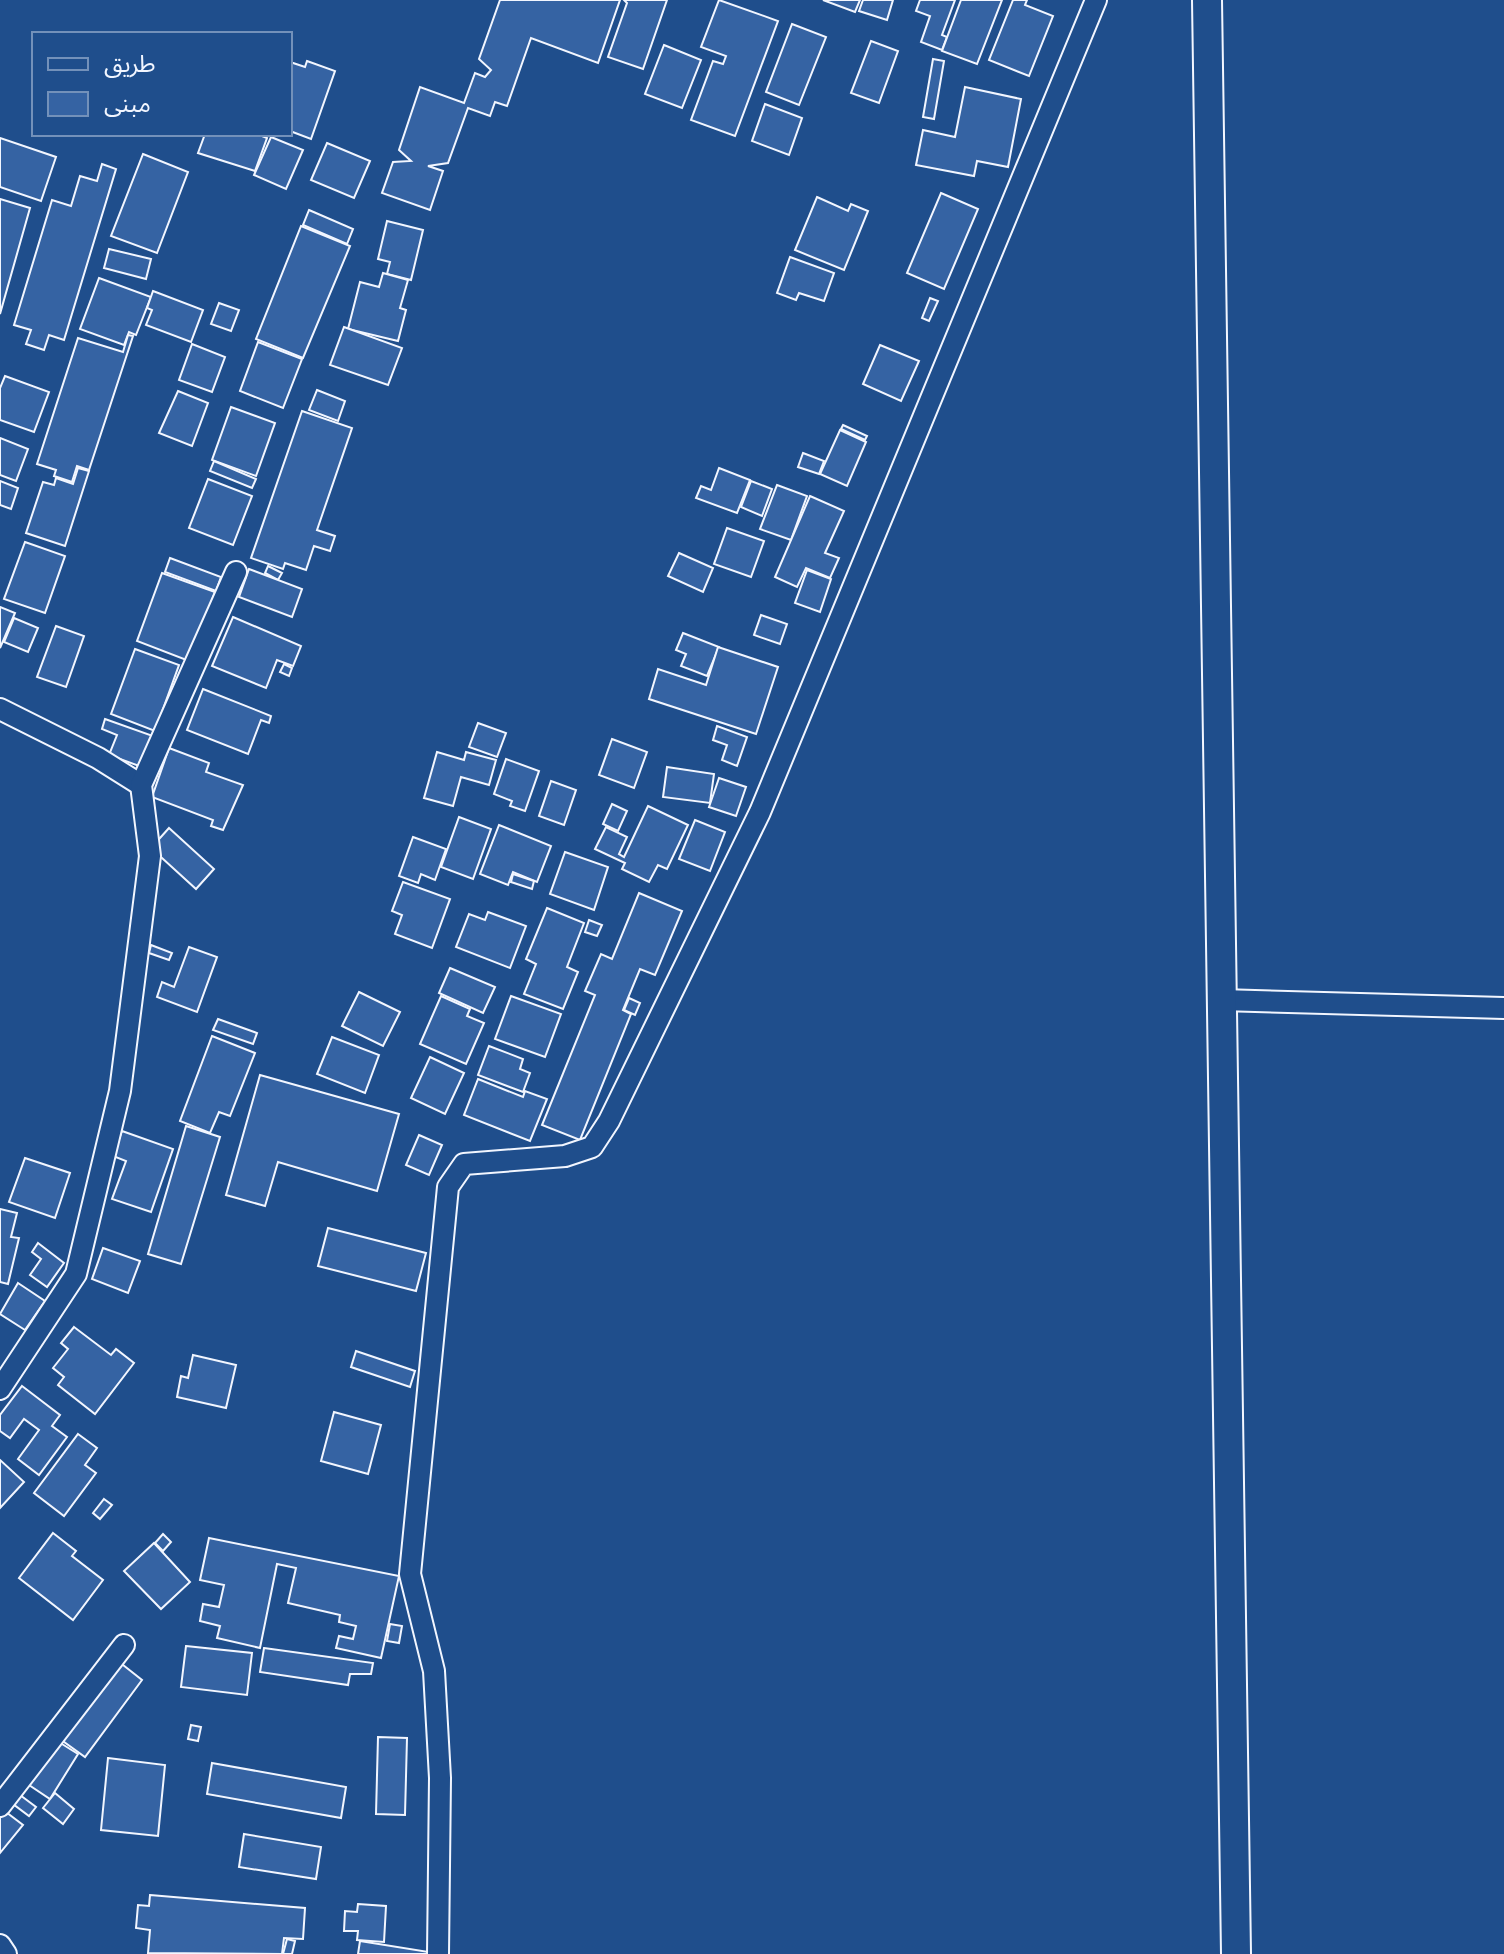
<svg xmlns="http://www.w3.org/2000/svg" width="1504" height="1954" font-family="Figtree,'Noto Sans Arabic',sans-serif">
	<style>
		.building { fill: #3563a3; stroke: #f2f6ff; stroke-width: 2 }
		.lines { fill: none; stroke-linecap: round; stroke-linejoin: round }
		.minor-casing { stroke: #f2f6ff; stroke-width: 24 }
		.secondary-casing { stroke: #f2f6ff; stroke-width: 32 }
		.minor { stroke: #1f4e8c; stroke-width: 20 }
		.secondary { stroke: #1f4e8c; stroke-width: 28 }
	</style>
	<rect width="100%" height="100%" fill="#1f4e8c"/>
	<g class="building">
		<polygon points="500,0 620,0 598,63 531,38 507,106 495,102 490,116 468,108 448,163 428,166 443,171 430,210 382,193 393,162 411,161 399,150 420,87 464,103 475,73 485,77 491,70 479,59"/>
		<polygon points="667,0 643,69 608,57 627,3 624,0"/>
		<polygon points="719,0 778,21 735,136 691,120 713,61 723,64 726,56 701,47"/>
		<polygon points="823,0 860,0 855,12"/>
		<polygon points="863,0 893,0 887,20 859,11"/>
		<polygon points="920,0 955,0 942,35 947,37 942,50 921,42 930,16 916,11"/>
		<polygon points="961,0 1002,0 977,64 942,51"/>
		<polygon points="1013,0 1027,0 1025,5 1053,16 1029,76 989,60"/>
		<polygon points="792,24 826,37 799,105 766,92"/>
		<polygon points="871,41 898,51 879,103 851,93"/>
		<polygon points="664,45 701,60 682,108 645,94"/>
		<polygon points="933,59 944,61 934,119 923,117"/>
		<polygon points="307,61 335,71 311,139 290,131 290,62 305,67"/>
		<polygon points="965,87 1021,99 1008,167 977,161 974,176 916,165 923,130 955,137"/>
		<polygon points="765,104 802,118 789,155 752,141"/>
		<polygon points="205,134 257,134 267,138 255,171 198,153"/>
		<polygon points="271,137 303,150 286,189 254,175"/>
		<polygon points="0,138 56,157 41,201 0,187"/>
		<polygon points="327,143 370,161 354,198 311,180"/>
		<polygon points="143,154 188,172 157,253 111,236"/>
		<polygon points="102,164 116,169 64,340 49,335 44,350 26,344 31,330 14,325 52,200 71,206 80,176 97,181"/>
		<polygon points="941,193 978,209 944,289 907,273"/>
		<polygon points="817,197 848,211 851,204 868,211 844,270 795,250"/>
		<polygon points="0,199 30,208 0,314"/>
		<polygon points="309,210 353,229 347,244 303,225"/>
		<polygon points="387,221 423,230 411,280 387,274 390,262 378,259"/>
		<polygon points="301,226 350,246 303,358 256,339"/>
		<polygon points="109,249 151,259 146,279 104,268"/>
		<polygon points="790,257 834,273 824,301 799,293 796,300 777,293"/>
		<polygon points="383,273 408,280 400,308 406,310 398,341 348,329 360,282 379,287"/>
		<polygon points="99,278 151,297 136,335 129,332 124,345 80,329"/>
		<polygon points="153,291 203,310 191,342 146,325 152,310 147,308"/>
		<polygon points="930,298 938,301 929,321 922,318"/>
		<polygon points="219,303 239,310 231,331 211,324"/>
		<polygon points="344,327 402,348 388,385 330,365"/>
		<polygon points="128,335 133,336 89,470 77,466 72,482 54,476 56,470 37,464 78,338 123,352"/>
		<polygon points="258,342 302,359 283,408 240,391"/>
		<polygon points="192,344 225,357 212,392 179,380"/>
		<polygon points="880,345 919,361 901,401 863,384"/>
		<polygon points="5,376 49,392 34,432 0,420 0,388"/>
		<polygon points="317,390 345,401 338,421 309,410"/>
		<polygon points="178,391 208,403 192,446 159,433"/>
		<polygon points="231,407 275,423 256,476 212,460"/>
		<polygon points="302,411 352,428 317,530 335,536 330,551 314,546 306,570 285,563 283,569 251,558"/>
		<polygon points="843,425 867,436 865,440 841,429"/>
		<polygon points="840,430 866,442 847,486 820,474"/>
		<polygon points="0,438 28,449 16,481 0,475"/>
		<polygon points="803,453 824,461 819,474 798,467"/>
		<polygon points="214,461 256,479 252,488 210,471"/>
		<polygon points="78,468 89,471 65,546 26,533 43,482 54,485 56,478 73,484"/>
		<polygon points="719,468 750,480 737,513 696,498 701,486 711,490"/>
		<polygon points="208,479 252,496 233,545 189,528"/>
		<polygon points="0,481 18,488 11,509 0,505"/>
		<polygon points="751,481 772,489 762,516 741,507"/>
		<polygon points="777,485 807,496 791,540 760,529"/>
		<polygon points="810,496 844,511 825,553 839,558 830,578 806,568 797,587 775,577"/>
		<polygon points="727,528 764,541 751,577 714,564"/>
		<polygon points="25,542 65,556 45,613 4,599"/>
		<polygon points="679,553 713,568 703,592 668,576"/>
		<polygon points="170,558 221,577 216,591 165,572"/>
		<polygon points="268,566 282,573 278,580 265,573"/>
		<polygon points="249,569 302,589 292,617 239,597"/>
		<polygon points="807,570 831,579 820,612 795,603"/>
		<polygon points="162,573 215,592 189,661 137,641"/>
		<polygon points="0,607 15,613 0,648"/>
		<polygon points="761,615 787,624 780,644 754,635"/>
		<polygon points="233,617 301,646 293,666 277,660 266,688 212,666"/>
		<polygon points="14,618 38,628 28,652 4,642"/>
		<polygon points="56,626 84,636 66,687 37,677"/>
		<polygon points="683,633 719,647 707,676 681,666 686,654 676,650"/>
		<polygon points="718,647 778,667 756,734 649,699 658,669 706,685"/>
		<polygon points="135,649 179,665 155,731 111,714"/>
		<polygon points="284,664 292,668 289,676 280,672"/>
		<polygon points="203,689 271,716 269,723 261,720 248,754 187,730"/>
		<polygon points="105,719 153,736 142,767 109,755 117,735 102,729"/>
		<polygon points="478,723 506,733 497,757 469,747"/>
		<polygon points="717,726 747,737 737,766 722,760 727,745 713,740"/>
		<polygon points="612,739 647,752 634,788 599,775"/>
		<polygon points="169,748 209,763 206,772 243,785 223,830 211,826 213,820 152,797"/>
		<polygon points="437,752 464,760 466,752 496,760 489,785 461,777 453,806 424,798"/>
		<polygon points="506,759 539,771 525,811 510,806 512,801 494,794"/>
		<polygon points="667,767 714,774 710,803 663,797"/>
		<polygon points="719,778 746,787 736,816 709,807"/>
		<polygon points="551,781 576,790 564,825 539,816"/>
		<polygon points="612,804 627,811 618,831 603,824"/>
		<polygon points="648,806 688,825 667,869 658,865 649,882 622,869 625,863 595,849 606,827 627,837 619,854 624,857"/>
		<polygon points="459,817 491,829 473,879 441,867"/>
		<polygon points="695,820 725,832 710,871 679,859"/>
		<polygon points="499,825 551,846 537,882 513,872 508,885 480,874"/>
		<polygon points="169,828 214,869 196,889 151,848"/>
		<polygon points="413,837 446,849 435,880 421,874 418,883 399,876"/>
		<polygon points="565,852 608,867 594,910 550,894"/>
		<polygon points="513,874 534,881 532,889 511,882"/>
		<polygon points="403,882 450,899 432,948 395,934 402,915 392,911"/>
		<polygon points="639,893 682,911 655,975 640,969 623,1010 631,1014 580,1140 542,1125 595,995 585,991 601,954 612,959"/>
		<polygon points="547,908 584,923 567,967 578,972 563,1009 524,994 536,964 526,959"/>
		<polygon points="488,912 526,926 510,968 456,947 469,914 485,920"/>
		<polygon points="589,920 602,925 597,936 585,932"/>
		<polygon points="151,945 172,953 169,960 149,953"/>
		<polygon points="189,947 217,957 197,1012 157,997 162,982 174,987"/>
		<polygon points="450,968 495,987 483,1013 439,993"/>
		<polygon points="359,992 400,1012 383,1046 342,1026"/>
		<polygon points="441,996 470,1009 467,1016 484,1023 466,1064 420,1044"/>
		<polygon points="511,996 561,1014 545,1057 495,1039"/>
		<polygon points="629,998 640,1003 635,1015 624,1010"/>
		<polygon points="218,1019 257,1033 253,1044 213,1030"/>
		<polygon points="212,1036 255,1053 230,1116 219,1112 210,1133 180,1121"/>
		<polygon points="332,1037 379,1055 365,1093 317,1074"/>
		<polygon points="489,1046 523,1059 520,1069 530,1073 523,1092 478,1075"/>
		<polygon points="430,1057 464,1073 445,1114 411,1098"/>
		<polygon points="260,1075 399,1114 377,1191 278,1162 265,1206 226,1195"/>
		<polygon points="478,1079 523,1097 525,1091 547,1099 530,1141 464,1115"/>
		<polygon points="186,1126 220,1137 181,1264 148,1254"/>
		<polygon points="122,1131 173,1149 151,1212 112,1199 126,1161 113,1156"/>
		<polygon points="419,1135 442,1145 429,1175 406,1165"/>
		<polygon points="25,1158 70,1173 55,1218 9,1202"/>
		<polygon points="0,1209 17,1213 11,1237 19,1238 8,1284 0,1282"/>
		<polygon points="328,1228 426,1253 416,1291 318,1266"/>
		<polygon points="38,1243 64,1263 47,1287 30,1275 41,1259 32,1252"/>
		<polygon points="103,1248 140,1261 128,1293 92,1279"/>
		<polygon points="18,1283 45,1301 25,1330 0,1314"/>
		<polygon points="74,1327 111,1355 116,1349 134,1363 95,1414 58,1385 64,1377 53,1368 68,1349 61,1343"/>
		<polygon points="356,1351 415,1371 410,1387 351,1367"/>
		<polygon points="193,1355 236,1365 226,1408 177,1397 181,1376 188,1378"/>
		<polygon points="22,1386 60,1415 52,1426 67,1437 39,1475 18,1459 39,1430 24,1419 10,1438 0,1431 0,1415"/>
		<polygon points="334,1412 381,1425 368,1474 321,1461"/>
		<polygon points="78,1434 97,1448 85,1465 96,1473 64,1516 34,1493"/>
		<polygon points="0,1460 24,1482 0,1508"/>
		<polygon points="104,1499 112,1505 100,1519 93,1513"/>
		<polygon points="53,1533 76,1551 72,1556 103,1580 73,1620 19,1578"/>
		<polygon points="163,1534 171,1542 163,1551 155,1543"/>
		<polygon points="209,1538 399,1576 381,1658 336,1648 339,1636 353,1639 356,1626 339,1622 340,1615 288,1603 296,1568 277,1564 260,1648 217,1638 220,1626 200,1621 203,1604 219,1607 224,1585 200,1580"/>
		<polygon points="154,1543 190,1582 161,1609 124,1571"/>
		<polygon points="390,1624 402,1626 399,1643 387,1641"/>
		<polygon points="186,1646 252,1653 247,1695 181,1687"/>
		<polygon points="264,1648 373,1663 371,1674 350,1674 348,1685 260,1672"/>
		<polygon points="118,1661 142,1680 85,1757 60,1739"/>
		<polygon points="191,1725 201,1727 198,1741 188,1739"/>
		<polygon points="378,1737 407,1738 405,1815 376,1814"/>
		<polygon points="54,1739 78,1754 50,1799 26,1783"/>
		<polygon points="108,1758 165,1765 158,1836 101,1830"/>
		<polygon points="212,1763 346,1787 341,1818 207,1794"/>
		<polygon points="55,1793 74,1809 63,1824 43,1808"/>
		<polygon points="20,1795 36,1807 29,1816 13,1804"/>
		<polygon points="2,1809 23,1825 0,1853 0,1812"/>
		<polygon points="244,1834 321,1847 316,1879 239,1867"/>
		<polygon points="150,1895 305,1908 303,1939 284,1938 282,1954 148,1953 150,1930 136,1928 138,1905 149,1906"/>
		<polygon points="358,1904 386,1906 384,1942 357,1940 358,1931 344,1931 345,1911 357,1912"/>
		<polygon points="287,1939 295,1941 292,1954 283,1954"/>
		<polygon points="360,1941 435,1953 435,1954 358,1954"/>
	</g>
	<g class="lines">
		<g class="minor-casing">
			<g id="minor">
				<polyline points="0,709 98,758 141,785"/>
				<polyline points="1221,1000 1504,1008"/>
				<polyline points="0,1389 76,1274 120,1091 150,856 141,785 236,572"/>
				<polyline points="0,1806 124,1645"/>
				<polyline points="0,1945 6,1954"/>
				<polyline points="438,1954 440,1778 434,1671 410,1574 448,1187 464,1164 565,1156 592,1147 609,1121 760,812 1096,0"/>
			</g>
		</g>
		<g class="secondary-casing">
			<polyline id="secondary" points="1207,0 1236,1954"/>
		</g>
		<use href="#minor" class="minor"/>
		<use href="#secondary" class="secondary"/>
	</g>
	<rect x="32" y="32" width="260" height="104" fill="#1f4e8c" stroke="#7391ba" stroke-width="2"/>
	<rect x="48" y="58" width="40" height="12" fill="#1f4e8c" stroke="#7391ba" stroke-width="2"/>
	<text x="104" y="72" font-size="24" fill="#f2f6ff">طريق</text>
	<rect x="48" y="92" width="40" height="24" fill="#3563a3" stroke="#7391ba" stroke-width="2"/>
	<text x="104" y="112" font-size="24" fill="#f2f6ff">مبنى</text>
</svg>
